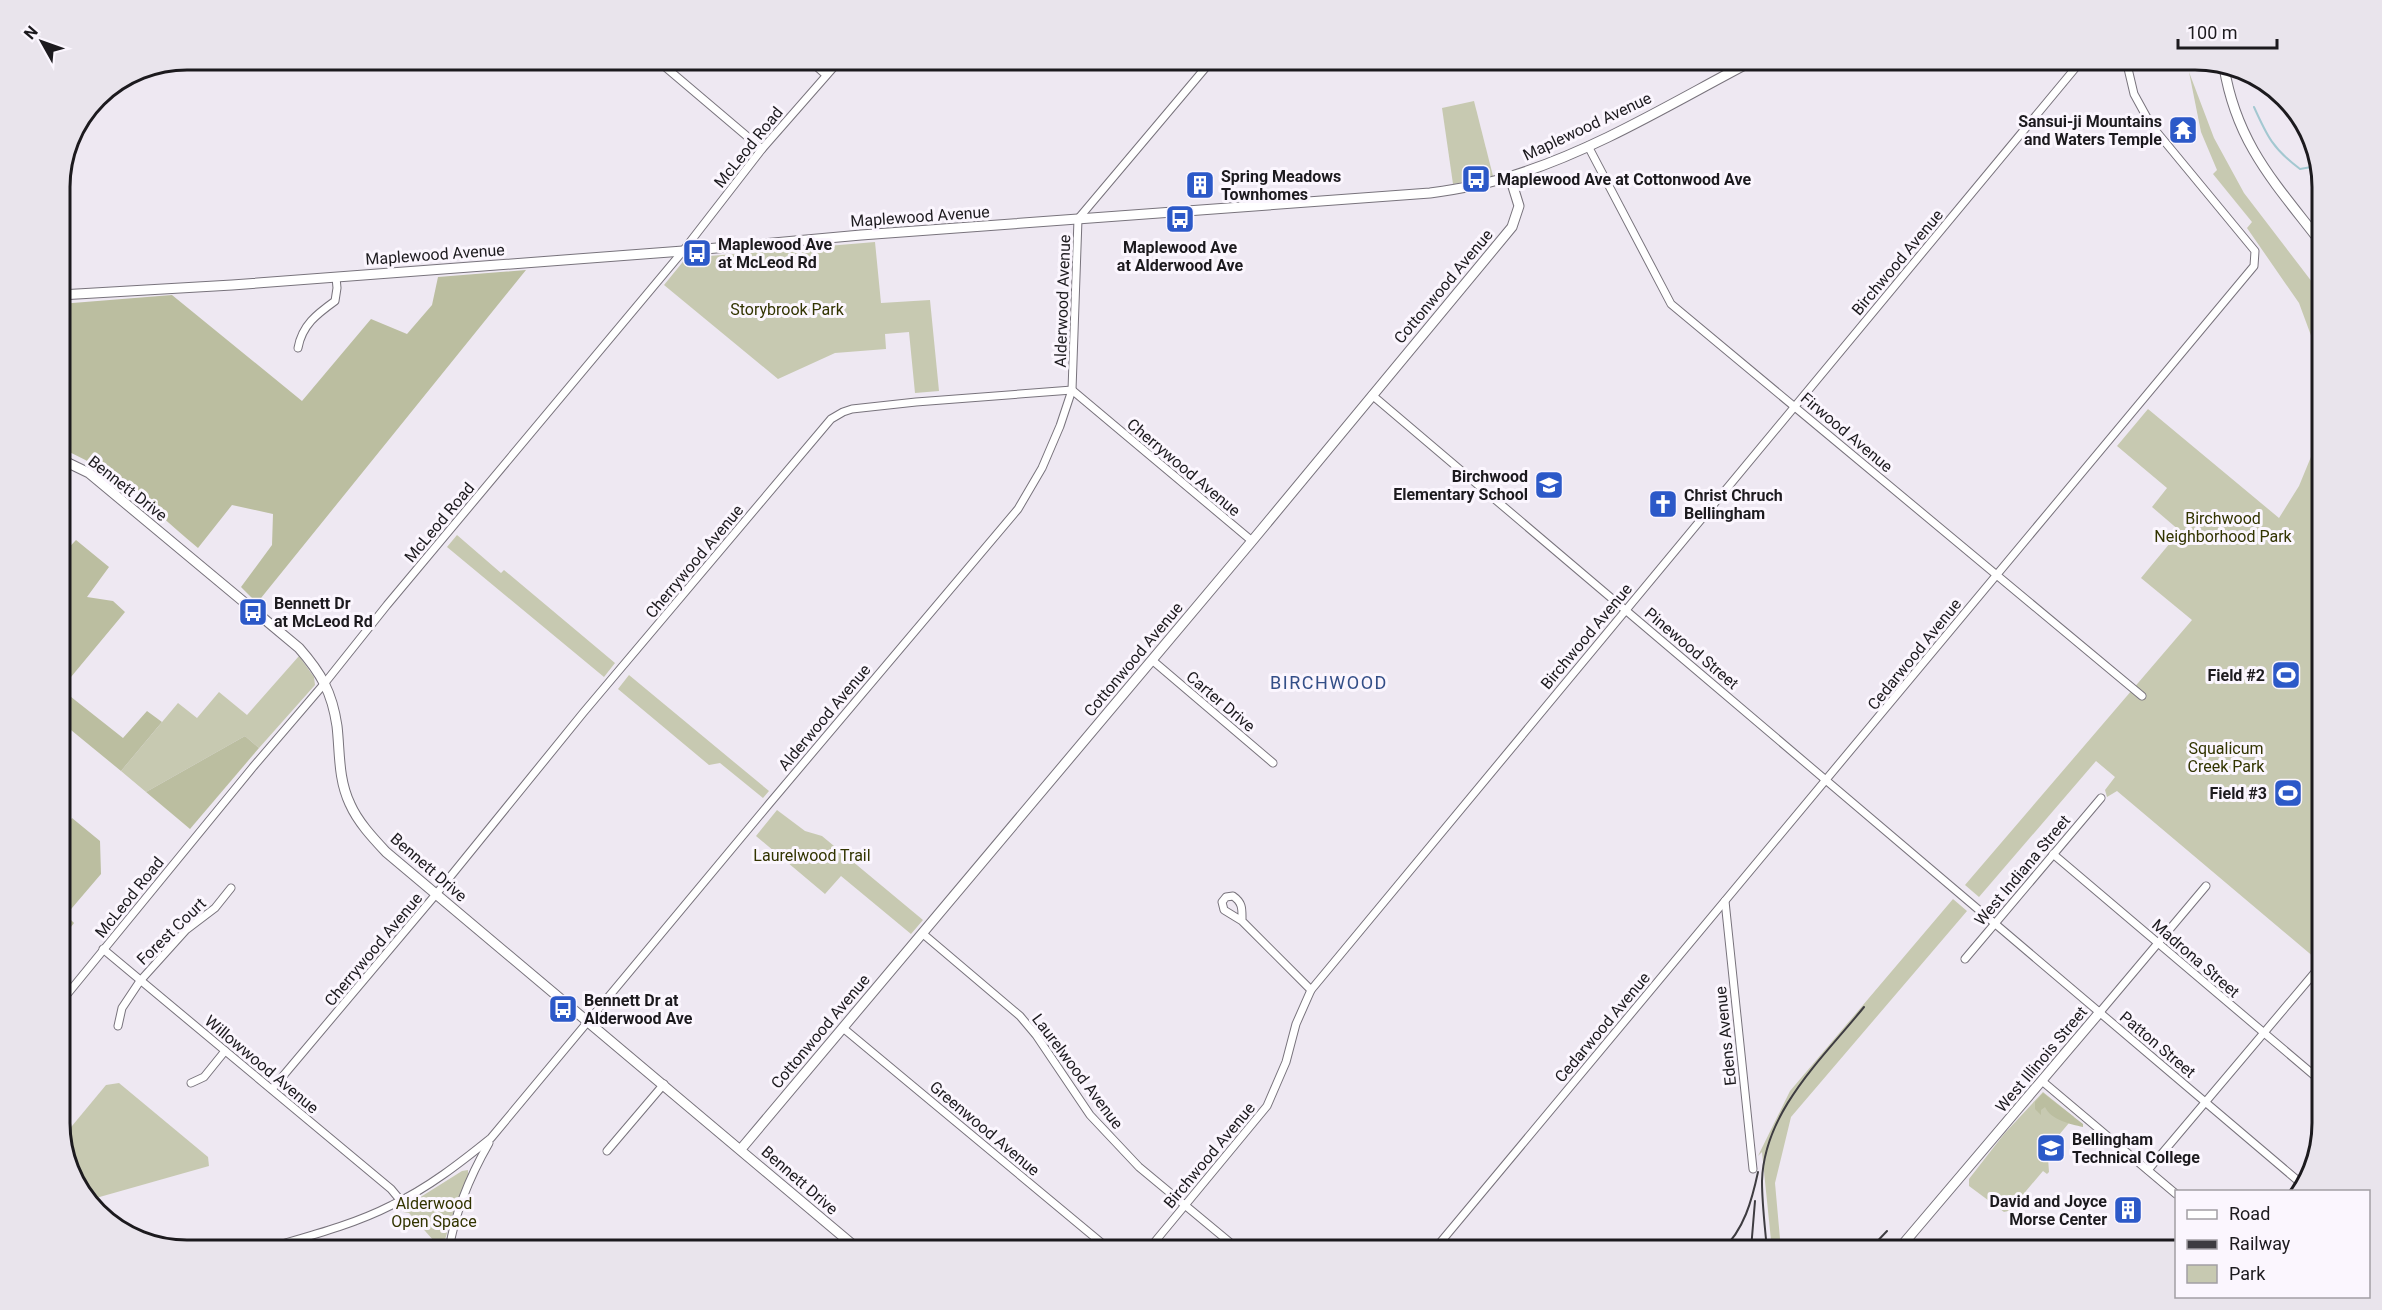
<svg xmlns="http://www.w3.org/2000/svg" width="2382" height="1310" font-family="Roboto,sans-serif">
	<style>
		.green { fill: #c7c9b1 }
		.forest { fill: #bbbea0 }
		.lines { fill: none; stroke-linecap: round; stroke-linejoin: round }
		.stream { stroke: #a3c8d1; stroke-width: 2 }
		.street-casing { stroke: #78737c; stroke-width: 9 }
		.secondary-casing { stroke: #78737c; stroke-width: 11 }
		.street { stroke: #fff; stroke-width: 7 }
		.secondary { stroke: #fff; stroke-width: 9 }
		.rail { stroke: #3e3c41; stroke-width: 2 }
		.labels { text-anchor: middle; stroke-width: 6; stroke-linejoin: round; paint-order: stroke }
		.poi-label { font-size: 16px; font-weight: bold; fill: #1c1a1e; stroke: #fbf6fe; text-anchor: start }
		.street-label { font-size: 16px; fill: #1c1a1e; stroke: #fbf6fe }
		.park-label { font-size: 16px; fill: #323400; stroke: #fbf6fe }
		.neighbourhood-label { font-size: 18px; letter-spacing: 1.5px; fill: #334e87; stroke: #fbf6fe }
		.rim { fill: none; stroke: #1c1a1e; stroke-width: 3 }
	</style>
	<rect width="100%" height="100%" fill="#eee8f2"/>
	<g class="green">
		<polygon points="2189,72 2214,138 2244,193 2322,295 2322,952 2315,958 2117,791 2107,797 2105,790 2115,777 2096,761 1979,897 1965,885 2192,620 2141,578 2180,531 2152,507 2167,488 2117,446 2148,409 2279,518 2299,486 2313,452 2321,396 2316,349 2299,303 2247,228 2252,222 2213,174 2217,170 2201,132"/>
		<polygon points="1474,101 1493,176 1453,184 1442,108"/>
		<polygon points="875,242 881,303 930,300 939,391 915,393 909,332 885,334 886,349 835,353 778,379 664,285 686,258"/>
		<polygon points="457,535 501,573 504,570 615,663 604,677 447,547"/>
		<polygon points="299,656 314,677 315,685 259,748 245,736 146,792 121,771 178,703 197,718 219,692 247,715"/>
		<polygon points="629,675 769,791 763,798 720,763 709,765 618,689"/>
		<polygon points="777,810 805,831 822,836 923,920 911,934 841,876 825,894 756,836"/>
		<polygon points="1953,899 1967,911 1791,1117 1775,1183 1781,1250 1772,1250 1762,1152 1758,1156 1790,1091"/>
		<polygon points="119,1083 208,1157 209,1166 89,1200 82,1194 62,1138 106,1085"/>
		<polygon points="2043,1092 2074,1117 2043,1154 2048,1158 2049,1172 2047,1174 2043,1171 2015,1204 2017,1209 2004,1212 1969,1186 1969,1179 2004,1134"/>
		<polygon points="468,1170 468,1177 452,1216 442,1250 409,1213 403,1212 403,1208 462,1171"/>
	</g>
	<g class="forest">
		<path d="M526,270L257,603L241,587L272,545L273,514L232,505L198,548C155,512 113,469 60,448V304L172,295L302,401L371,319L407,334L432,305L438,277Z"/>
		<polygon points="76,540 109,567 87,597 113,601 125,612 61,689 123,738 147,711 162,722 121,771 60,721 60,557"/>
		<polygon points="245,736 259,748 190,829 146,792"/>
		<polygon points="72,818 100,841 101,874 66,915 74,923 60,941 60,833"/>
		<path d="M2043,1093L2083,1124V1127C2070,1124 2051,1120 2045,1107L2041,1110V1115L2035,1109V1102Z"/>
	</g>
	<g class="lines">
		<path class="stream" d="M2254,107C2267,136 2273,149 2300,169L2317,166"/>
		<g class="street-casing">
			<g id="street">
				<polyline points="657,60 762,149"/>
				<polyline points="809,60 826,75"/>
				<polyline points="1588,146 1671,304 2142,696"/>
				<path d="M298,348C302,325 317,314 335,301L337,288L336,277"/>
				<polyline points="1372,395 2303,1185"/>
				<polyline points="1152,660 1273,763"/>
				<polyline points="2053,854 2322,1082"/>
				<polyline points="1725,901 1753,1169"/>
				<path d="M1242,921L1224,910L1222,902L1226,897L1233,896C1243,903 1242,909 1242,921L1311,990"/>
				<polyline points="922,933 1020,1016 1036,1035 1090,1115 1139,1167 1239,1250"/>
				<polyline points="103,949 391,1189 401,1201"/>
				<polyline points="1965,959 2101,798"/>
				<polyline points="60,1003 253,767 324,684 387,605 683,251 762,149 840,60"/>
				<polyline points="2100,1012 2206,886"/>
				<polyline points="118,1026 122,1008 140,981 186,930 215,908 231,888"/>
				<polyline points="843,1028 1110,1250"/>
				<polyline points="2042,1081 2176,1194"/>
				<polyline points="191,1083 204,1077 225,1051"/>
				<polyline points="272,1089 437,893 583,713 831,419 843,412 852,409 916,402 1072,390 1252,541"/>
				<polyline points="607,1151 664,1084"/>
				<polyline points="2148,1170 2322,964"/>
				<path d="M261,1250C305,1237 351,1226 392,1205C428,1188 460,1163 491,1138L769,804L1018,509L1042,468L1060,426L1072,390L1078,219L1212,60"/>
				<path d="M449,1250C455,1212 470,1176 489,1143"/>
				<polyline points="1148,1250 1267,1106 1286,1062 1296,1024 1311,990 2082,60"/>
				<polyline points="1434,1250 2254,266 2255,251 2151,125 2134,94 2126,60"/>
			</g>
		</g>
		<g class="secondary-casing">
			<g id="secondary">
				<path d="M2224,67C2237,145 2276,184 2322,244"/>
				<path d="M60,295L232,285L683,251L861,235L1430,193C1459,189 1488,184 1515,175C1598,149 1677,100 1754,60"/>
				<path d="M60,459L89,473L299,648C321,673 332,692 337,726C340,752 338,779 350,804C358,822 372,837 386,852L859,1250"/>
				<polyline points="741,1149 1252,541 1512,227 1519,206 1510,177"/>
				<polyline points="1898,1250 2100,1012"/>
			</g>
		</g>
		<use href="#street" class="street"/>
		<use href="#secondary" class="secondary"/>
		<g class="rail">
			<polyline points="1751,1249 1755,1201"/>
			<path d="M1722,1250C1744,1230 1752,1200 1758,1172"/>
			<path d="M1767,1250C1765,1227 1762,1204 1762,1181C1764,1111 1823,1058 1864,1007"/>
			<polyline points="1869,1250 1887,1231"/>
		</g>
	</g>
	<defs>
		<g id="temple-square" transform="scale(1.5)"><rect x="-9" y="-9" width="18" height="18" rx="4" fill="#2c59c8" stroke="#fbf6fe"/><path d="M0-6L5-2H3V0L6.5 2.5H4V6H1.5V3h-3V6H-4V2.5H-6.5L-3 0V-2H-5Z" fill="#fff"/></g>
		<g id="bus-square" transform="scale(1.5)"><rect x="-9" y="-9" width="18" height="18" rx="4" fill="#2c59c8" stroke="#fbf6fe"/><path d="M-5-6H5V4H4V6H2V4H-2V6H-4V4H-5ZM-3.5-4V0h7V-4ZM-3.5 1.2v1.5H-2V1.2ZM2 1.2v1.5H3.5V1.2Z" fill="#fff"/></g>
		<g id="building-square" transform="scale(1.5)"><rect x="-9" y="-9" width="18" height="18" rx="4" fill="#2c59c8" stroke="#fbf6fe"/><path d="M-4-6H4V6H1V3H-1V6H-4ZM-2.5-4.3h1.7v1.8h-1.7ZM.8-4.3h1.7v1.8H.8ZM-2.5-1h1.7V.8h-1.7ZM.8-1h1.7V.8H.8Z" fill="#fff"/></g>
		<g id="school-square" transform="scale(1.5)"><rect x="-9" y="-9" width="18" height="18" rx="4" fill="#2c59c8" stroke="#fbf6fe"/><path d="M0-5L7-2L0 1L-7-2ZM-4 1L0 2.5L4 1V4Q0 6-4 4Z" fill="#fff"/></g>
		<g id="church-square" transform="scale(1.5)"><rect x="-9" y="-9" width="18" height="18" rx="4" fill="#2c59c8" stroke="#fbf6fe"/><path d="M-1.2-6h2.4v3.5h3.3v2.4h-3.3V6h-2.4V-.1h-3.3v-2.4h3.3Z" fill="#fff"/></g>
		<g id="stadium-square" transform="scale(1.5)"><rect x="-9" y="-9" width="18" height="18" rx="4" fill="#2c59c8" stroke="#fbf6fe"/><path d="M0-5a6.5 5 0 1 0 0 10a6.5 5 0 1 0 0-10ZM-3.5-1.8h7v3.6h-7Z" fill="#fff"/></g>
		<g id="university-square" transform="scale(1.5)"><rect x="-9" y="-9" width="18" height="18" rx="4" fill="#2c59c8" stroke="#fbf6fe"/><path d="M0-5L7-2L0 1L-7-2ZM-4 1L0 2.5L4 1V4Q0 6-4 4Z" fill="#fff"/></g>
	</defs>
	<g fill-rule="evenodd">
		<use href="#temple-square" x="2183" y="130"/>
		<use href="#bus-square" x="1476" y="179"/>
		<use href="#building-square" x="1200" y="185"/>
		<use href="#bus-square" x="1180" y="219"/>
		<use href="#bus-square" x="697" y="253"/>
		<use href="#school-square" x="1549" y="485"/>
		<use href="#church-square" x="1663" y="504"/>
		<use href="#bus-square" x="253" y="612"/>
		<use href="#stadium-square" x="2286" y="675"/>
		<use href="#stadium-square" x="2288" y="793"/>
		<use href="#bus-square" x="563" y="1009"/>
		<use href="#university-square" x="2051" y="1148"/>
		<use href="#building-square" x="2128" y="1210"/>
	</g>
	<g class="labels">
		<g class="poi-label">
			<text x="2162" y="127" text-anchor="end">Sansui-ji Mountains<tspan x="2162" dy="18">and Waters Temple</tspan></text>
			<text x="1221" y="182">Spring Meadows<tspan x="1221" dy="18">Townhomes</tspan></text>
			<text x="1497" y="185">Maplewood Ave at Cottonwood Ave</text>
			<text x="718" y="250">Maplewood Ave<tspan x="718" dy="18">at McLeod Rd</tspan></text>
			<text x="1180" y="253" text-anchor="middle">Maplewood Ave<tspan x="1180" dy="18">at Alderwood Ave</tspan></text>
			<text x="1528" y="482" text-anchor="end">Birchwood<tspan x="1528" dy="18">Elementary School</tspan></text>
			<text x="1684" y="501">Christ Chruch<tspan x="1684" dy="18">Bellingham</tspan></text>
			<text x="274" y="609">Bennett Dr<tspan x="274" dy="18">at McLeod Rd</tspan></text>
			<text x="2265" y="681" text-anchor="end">Field #2</text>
			<text x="2267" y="799" text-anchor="end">Field #3</text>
			<text x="584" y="1006">Bennett Dr at<tspan x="584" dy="18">Alderwood Ave</tspan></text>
			<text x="2072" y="1145">Bellingham<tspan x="2072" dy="18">Technical College</tspan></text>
			<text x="2107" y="1207" text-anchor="end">David and Joyce<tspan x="2107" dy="18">Morse Center</tspan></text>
		</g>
		<g class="street-label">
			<text transform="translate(1587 126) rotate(-25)" y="6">Maplewood Avenue</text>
			<text transform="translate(748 147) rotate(-51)" y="6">McLeod Road</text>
			<text transform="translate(920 216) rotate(-4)" y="6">Maplewood Avenue</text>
			<text transform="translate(435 254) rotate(-4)" y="6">Maplewood Avenue</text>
			<text transform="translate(1897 262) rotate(-50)" y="6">Birchwood Avenue</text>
			<text transform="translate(1443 286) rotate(-50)" y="6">Cottonwood Avenue</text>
			<text transform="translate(1062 301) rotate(-88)" y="6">Alderwood Avenue</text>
			<text transform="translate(1847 432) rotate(40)" y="6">Firwood Avenue</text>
			<text transform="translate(1184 467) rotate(40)" y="6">Cherrywood Avenue</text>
			<text transform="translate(128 488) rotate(38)" y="6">Bennett Drive</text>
			<text transform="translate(439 522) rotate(-50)" y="6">McLeod Road</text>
			<text transform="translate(694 561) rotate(-50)" y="6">Cherrywood Avenue</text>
			<text transform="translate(1586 636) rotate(-50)" y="6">Birchwood Avenue</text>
			<text transform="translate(1692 648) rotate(40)" y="6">Pinewood Street</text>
			<text transform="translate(1914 654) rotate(-51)" y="6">Cedarwood Avenue</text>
			<text transform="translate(1133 659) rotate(-50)" y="6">Cottonwood Avenue</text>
			<text transform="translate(1221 701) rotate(40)" y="6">Carter Drive</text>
			<text transform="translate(824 717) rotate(-50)" y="6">Alderwood Avenue</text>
			<text transform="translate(429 867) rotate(41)" y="6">Bennett Drive</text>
			<text transform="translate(2022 870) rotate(-50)" y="6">West Indiana Street</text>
			<text transform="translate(129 897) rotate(-51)" y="6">McLeod Road</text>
			<text transform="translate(171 931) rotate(-44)" y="6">Forest Court</text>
			<text transform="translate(373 949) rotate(-50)" y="6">Cherrywood Avenue</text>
			<text transform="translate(2196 958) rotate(41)" y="6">Madrona Street</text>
			<text transform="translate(1602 1027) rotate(-50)" y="6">Cedarwood Avenue</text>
			<text transform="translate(820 1031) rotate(-50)" y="6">Cottonwood Avenue</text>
			<text transform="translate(1725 1036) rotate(-96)" y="6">Edens Avenue</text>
			<text transform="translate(2158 1044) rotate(40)" y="6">Patton Street</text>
			<text transform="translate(2041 1059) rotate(-50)" y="6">West Illinois Street</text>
			<text transform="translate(262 1064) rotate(40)" y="6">Willowwood Avenue</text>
			<text transform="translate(1078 1071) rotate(53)" y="6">Laurelwood Avenue</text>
			<text transform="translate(985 1128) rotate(40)" y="6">Greenwood Avenue</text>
			<text transform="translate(1209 1155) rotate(-50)" y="6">Birchwood Avenue</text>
			<text transform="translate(800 1180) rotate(41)" y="6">Bennett Drive</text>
		</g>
		<g class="park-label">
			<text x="787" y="315">Storybrook Park</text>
			<text x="2223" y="524">Birchwood<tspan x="2223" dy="18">Neighborhood Park</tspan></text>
			<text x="2226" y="754">Squalicum<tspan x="2226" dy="18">Creek Park</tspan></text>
			<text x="812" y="861">Laurelwood Trail</text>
			<text x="434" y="1209">Alderwood<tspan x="434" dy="18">Open Space</tspan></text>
		</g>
		<g class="neighbourhood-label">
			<text x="1329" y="689">BIRCHWOOD</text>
		</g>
	</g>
	<path d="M0 0H2382V1310H0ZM187 70H2195A117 117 0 0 1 2312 187V1123A117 117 0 0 1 2195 1240H187A117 117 0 0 1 70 1123V187A117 117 0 0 1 187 70Z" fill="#e9e4ec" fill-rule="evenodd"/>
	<path class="rim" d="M187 70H2195A117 117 0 0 1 2312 187V1123A117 117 0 0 1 2195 1240H187A117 117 0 0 1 70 1123V187A117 117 0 0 1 187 70Z"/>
	<rect x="2175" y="1190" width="195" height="108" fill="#fbf6fe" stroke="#a29ea4" stroke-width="1.5"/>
	<rect x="2187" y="1210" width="30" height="9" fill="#ffffff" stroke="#a29ea4" stroke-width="1.5"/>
	<text x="2229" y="1220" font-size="18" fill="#1c1a1e">Road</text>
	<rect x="2187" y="1240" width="30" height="9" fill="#3e3c41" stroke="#a29ea4" stroke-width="1.5"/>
	<text x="2229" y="1250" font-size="18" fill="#1c1a1e">Railway</text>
	<rect x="2187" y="1265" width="30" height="18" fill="#c7c9b1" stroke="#a29ea4" stroke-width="1.5"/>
	<text x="2229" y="1280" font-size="18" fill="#1c1a1e">Park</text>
	<g transform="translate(42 42) rotate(310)" stroke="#fbf6fe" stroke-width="4.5" paint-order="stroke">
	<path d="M0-4.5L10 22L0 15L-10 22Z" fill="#1c1a1e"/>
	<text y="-9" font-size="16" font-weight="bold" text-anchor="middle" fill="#1c1a1e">N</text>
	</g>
	<path d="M2178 39v9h99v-9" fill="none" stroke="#1c1a1e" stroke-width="3"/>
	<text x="2187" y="39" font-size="18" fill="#1c1a1e" stroke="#fbf6fe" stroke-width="4.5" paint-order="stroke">100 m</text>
</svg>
